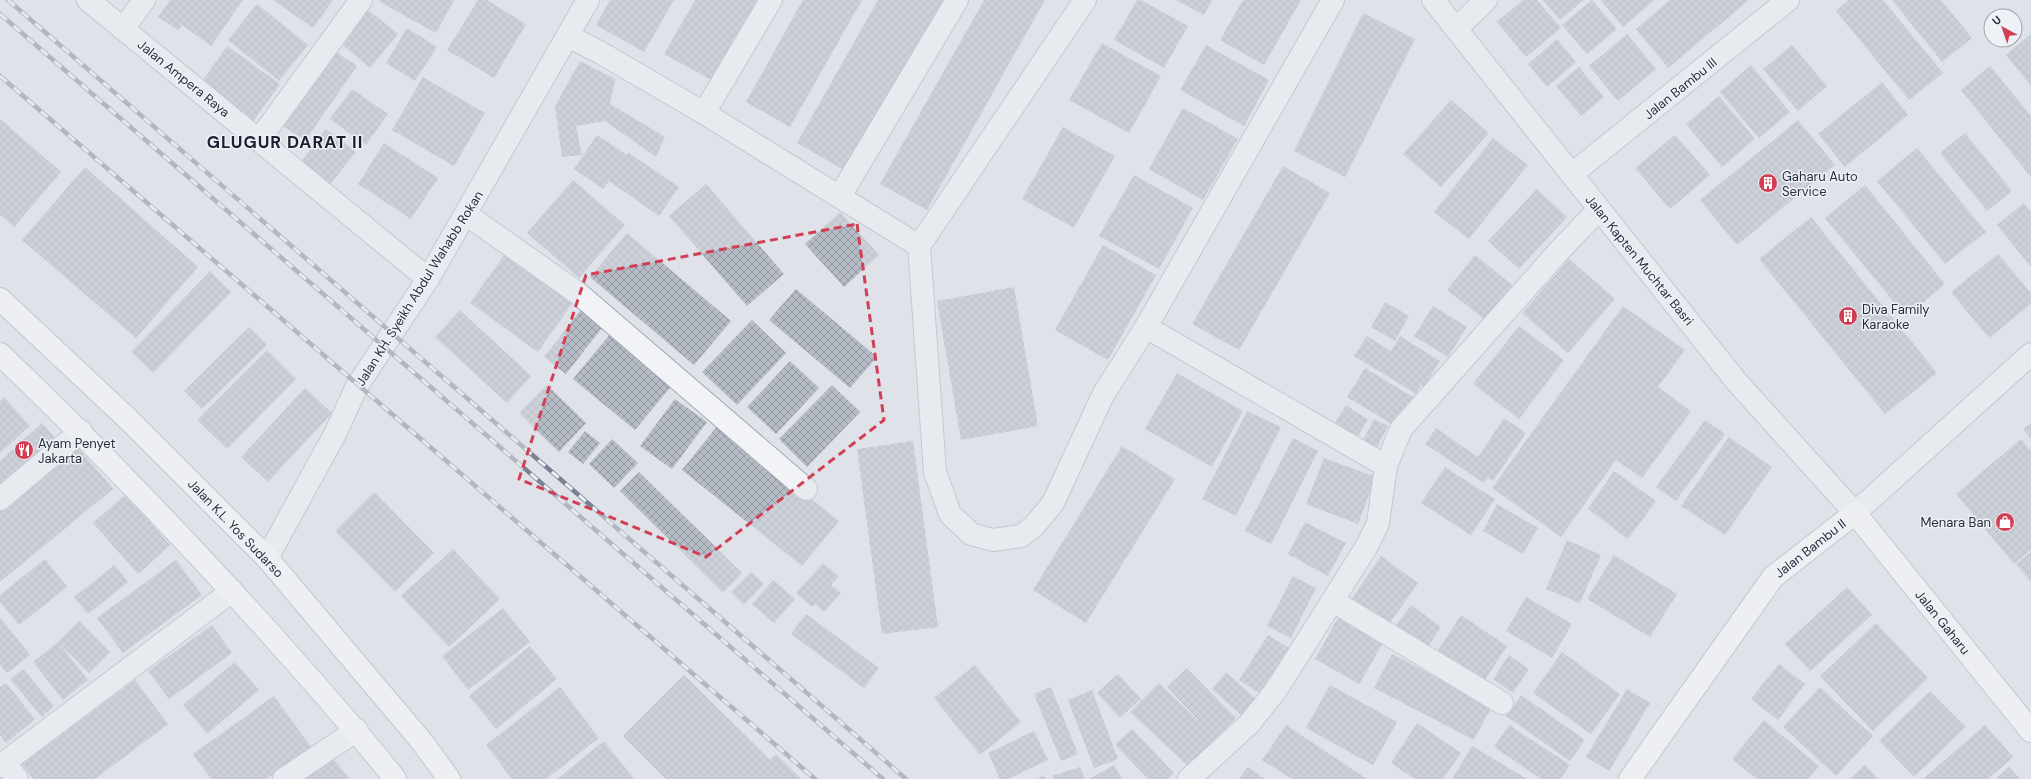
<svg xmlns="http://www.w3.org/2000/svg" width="2031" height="779" font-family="'DM Sans',sans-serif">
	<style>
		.building { fill: url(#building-cross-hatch) }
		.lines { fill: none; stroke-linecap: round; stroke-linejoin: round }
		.minor-casing { stroke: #a4a9b3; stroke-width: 24 }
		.major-casing { stroke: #9ea7b5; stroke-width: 24 }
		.minor { stroke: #f1f3f7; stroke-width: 22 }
		.major { stroke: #fff; stroke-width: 22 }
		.rail-casing { stroke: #788293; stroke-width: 4.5 }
		.rail { stroke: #eef1f6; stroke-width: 3; stroke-dasharray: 9; stroke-linecap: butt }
		.marked { fill: none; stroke: #d23f55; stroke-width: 3; stroke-dasharray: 8 5; stroke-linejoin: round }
		.labels { text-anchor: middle; stroke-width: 3; stroke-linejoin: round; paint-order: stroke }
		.street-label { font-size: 13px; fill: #273040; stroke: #eef1f6 }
		.poi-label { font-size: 13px; fill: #273040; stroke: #eef1f6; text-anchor: start }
		.district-label { font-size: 17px; font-weight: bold; letter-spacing: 1px; fill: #192131; stroke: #eef1f6 }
	</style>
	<defs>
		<pattern id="building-cross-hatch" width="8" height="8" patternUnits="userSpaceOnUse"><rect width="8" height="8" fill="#b6bcc5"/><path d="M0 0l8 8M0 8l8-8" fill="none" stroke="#9499a1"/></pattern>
	</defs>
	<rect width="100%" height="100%" fill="#dfe2e9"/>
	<g class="building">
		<polygon points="170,0 243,0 211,46 182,25 178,30 158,17"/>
		<polygon points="273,0 333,0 313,28"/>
		<polygon points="380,0 454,0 436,33 380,2"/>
		<polygon points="478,0 487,0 526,24 494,78 447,50"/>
		<polygon points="610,0 674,0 644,52 596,25"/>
		<polygon points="695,0 759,0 713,81 664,54"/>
		<polygon points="803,0 862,0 790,127 746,102"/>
		<polygon points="878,0 947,0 849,173 797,143"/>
		<polygon points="984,0 1045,0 927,210 880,184"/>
		<polygon points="1137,0 1141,0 1188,26 1164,68 1114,40"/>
		<polygon points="1176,0 1212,0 1204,15"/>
		<polygon points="1243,0 1301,0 1264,65 1220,40"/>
		<polygon points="1523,0 1537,0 1561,28 1526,57 1497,22"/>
		<polygon points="1543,0 1584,0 1560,20"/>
		<polygon points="1592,0 1617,29 1587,54 1562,25"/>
		<polygon points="1601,0 1655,0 1623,27"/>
		<polygon points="1670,0 1749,0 1668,68 1636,29"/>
		<polygon points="1849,0 1883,0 1943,73 1909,100 1836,11"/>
		<polygon points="1892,0 1941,0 1972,38 1942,62"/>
		<polygon points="257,4 308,45 279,81 228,40"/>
		<polygon points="367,9 398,34 370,68 339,42"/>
		<polygon points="1363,13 1415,39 1345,177 1294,151"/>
		<polygon points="407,28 437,47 415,81 386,63"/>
		<polygon points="1627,34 1656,69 1618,101 1589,66"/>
		<polygon points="2031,34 2031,86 2006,55"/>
		<polygon points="1557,39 1576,62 1547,87 1528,64"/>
		<polygon points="1102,43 1161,76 1129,133 1069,100"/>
		<polygon points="1206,45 1269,80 1244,126 1180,90"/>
		<polygon points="1792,45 1827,86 1798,111 1763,69"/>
		<polygon points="227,46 280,84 252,123 199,86"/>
		<polygon points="333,50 357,66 305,141 281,124"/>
		<polygon points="580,61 615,79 610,104 665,137 656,157 605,121 576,126 582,155 562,157 555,106"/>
		<polygon points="1751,65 1790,112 1759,138 1720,92"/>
		<polygon points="1990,66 2031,116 2031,177 1961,90"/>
		<polygon points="1579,67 1604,97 1581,116 1556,86"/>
		<polygon points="423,77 485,113 454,166 392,130"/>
		<polygon points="1882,82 1908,115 1845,167 1818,134"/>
		<polygon points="352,89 388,114 366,145 330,119"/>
		<polygon points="1719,96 1755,139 1722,167 1686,124"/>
		<polygon points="1451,100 1489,133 1441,187 1403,154"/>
		<polygon points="1183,108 1238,139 1203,200 1149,169"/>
		<polygon points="0,119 61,172 14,227 0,215"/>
		<polygon points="1798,120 1835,165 1737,245 1700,200"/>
		<polygon points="1063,127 1115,156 1074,228 1022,199"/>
		<polygon points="326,129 356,152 329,186 300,163"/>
		<polygon points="1965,133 2012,191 1987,211 1940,153"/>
		<polygon points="597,135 627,155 629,153 679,187 659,216 609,181 603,189 574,169"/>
		<polygon points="1675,135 1710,175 1670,209 1635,168"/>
		<polygon points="1493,138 1528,165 1469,239 1434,212"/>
		<polygon points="384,143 438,178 411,219 358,184"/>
		<polygon points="1917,148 1986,232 1945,264 1877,181"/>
		<polygon points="1283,166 1330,193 1239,350 1192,324"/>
		<polygon points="85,167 198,267 136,338 22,240"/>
		<polygon points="1134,175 1193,208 1159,269 1099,236"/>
		<polygon points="573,180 625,225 579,278 527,233"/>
		<polygon points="706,184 784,274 747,306 669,216"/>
		<polygon points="1865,185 1945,284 1906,317 1825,218"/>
		<polygon points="1537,189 1567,217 1519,269 1488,241"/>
		<polygon points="2024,203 2031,212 2031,267 1997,225"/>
		<polygon points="840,212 879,255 844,287 805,244"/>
		<polygon points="1811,217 1937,373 1885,414 1759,259"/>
		<polygon points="627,233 731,321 694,365 590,277"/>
		<polygon points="1103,245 1156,275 1108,360 1055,330"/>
		<polygon points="508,250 576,298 538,352 470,303"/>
		<polygon points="1998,254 2031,293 2031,304 1989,338 1951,292"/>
		<polygon points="1475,255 1512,285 1485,320 1447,290"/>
		<polygon points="1569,259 1615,299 1568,353 1522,313"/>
		<polygon points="210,271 231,292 153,373 131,352"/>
		<polygon points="1014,287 1038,426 961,440 937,301"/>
		<polygon points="796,289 877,357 850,388 769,320"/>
		<polygon points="1385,302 1409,316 1395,341 1371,327"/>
		<polygon points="1433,306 1467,327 1448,357 1414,336"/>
		<polygon points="1623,306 1685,350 1658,387 1691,411 1642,478 1616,460 1561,537 1492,488"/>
		<polygon points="583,307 605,324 566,374 544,357"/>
		<polygon points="460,310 531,376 507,403 435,337"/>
		<polygon points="752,320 786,353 737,405 702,372"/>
		<polygon points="1519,326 1564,360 1519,419 1473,384"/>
		<polygon points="249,327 267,345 202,409 184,391"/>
		<polygon points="611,333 673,384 635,430 573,379"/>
		<polygon points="1367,336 1391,351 1400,336 1440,361 1424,387 1421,385 1416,394 1354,356"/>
		<polygon points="267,350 296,379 227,449 197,420"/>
		<polygon points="790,361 819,388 776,434 747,407"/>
		<polygon points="1365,368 1413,397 1395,426 1347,397"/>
		<polygon points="1177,373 1243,411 1212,467 1145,429"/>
		<polygon points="547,385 586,423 559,452 519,413"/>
		<polygon points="832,385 860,412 807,467 779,439"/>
		<polygon points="305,388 332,413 268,482 241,457"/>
		<polygon points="4,397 30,426 0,453 0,401"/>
		<polygon points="675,399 707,422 672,469 640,446"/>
		<polygon points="1346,405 1368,420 1356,439 1333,425"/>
		<polygon points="1247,411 1281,427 1236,516 1202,499"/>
		<polygon points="1504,418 1526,433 1493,481 1488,478 1484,483 1425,444 1436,428 1478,457"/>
		<polygon points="1374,419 1388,426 1376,449 1362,442"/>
		<polygon points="1705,420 1725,434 1676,501 1656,487"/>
		<polygon points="42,423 58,441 0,494 0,461"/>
		<polygon points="2031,423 2031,439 2023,429"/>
		<polygon points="718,425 839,521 802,566 682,470"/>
		<polygon points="585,431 600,443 583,464 568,452"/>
		<polygon points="1729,437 1772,467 1725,535 1681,506"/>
		<polygon points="1293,438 1318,451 1271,544 1245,531"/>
		<polygon points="612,439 638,463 614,488 589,464"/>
		<polygon points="2021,439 2031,451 2031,550 2014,564 1956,494"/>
		<polygon points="913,441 938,627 882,634 857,449"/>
		<polygon points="76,445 113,489 0,582 0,508"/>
		<polygon points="1122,446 1175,479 1086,623 1033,590"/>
		<polygon points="1324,458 1376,477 1358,524 1306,504"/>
		<polygon points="1445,467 1495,499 1471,535 1421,503"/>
		<polygon points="1614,471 1656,501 1628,539 1588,509"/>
		<polygon points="639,472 742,573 723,593 620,491"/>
		<polygon points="374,492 434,553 395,592 335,531"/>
		<polygon points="126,494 170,545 138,574 93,523"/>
		<polygon points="1497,504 1538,528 1523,554 1483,531"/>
		<polygon points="1305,522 1346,543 1328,576 1288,554"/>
		<polygon points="1567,540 1601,555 1580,603 1546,589"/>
		<polygon points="453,549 500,599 449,647 401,596"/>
		<polygon points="2031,552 2031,580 2030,581 2016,564"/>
		<polygon points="1614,555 1677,594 1650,637 1587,599"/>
		<polygon points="1381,556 1418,583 1387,627 1350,601"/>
		<polygon points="45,559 67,587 19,625 0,602 0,595"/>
		<polygon points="176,560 202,595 123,653 97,618"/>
		<polygon points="823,563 839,576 831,585 841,593 824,612 815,604 812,607 796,593"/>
		<polygon points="115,565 128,582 88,614 74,597"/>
		<polygon points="751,572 764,584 744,605 731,592"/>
		<polygon points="1293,576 1316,588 1291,638 1267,626"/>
		<polygon points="773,580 795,599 774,623 752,604"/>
		<polygon points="1847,587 1872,615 1810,671 1785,644"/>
		<polygon points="1526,597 1572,624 1552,658 1506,631"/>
		<polygon points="1411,605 1441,627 1426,649 1395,627"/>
		<polygon points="503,608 530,642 468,690 442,656"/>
		<polygon points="806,614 879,668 864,688 791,634"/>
		<polygon points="1461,615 1507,646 1483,683 1437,652"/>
		<polygon points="0,617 30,655 7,673 0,664"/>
		<polygon points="1338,618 1383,643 1359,684 1315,659"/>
		<polygon points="79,621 110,652 89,673 58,642 88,680 63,700 33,662 58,642"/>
		<polygon points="1876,623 1928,678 1873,731 1820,676"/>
		<polygon points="212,625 232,653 169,699 148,671"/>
		<polygon points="1268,635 1289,648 1259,693 1239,680"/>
		<polygon points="530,646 557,679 496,729 469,696"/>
		<polygon points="1562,652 1620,694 1591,734 1533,693"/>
		<polygon points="1392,654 1492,706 1474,740 1374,688"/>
		<polygon points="1509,655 1529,669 1513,693 1493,679"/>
		<polygon points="235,662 259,690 207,734 183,705"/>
		<polygon points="1779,664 1805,684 1778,720 1751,699"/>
		<polygon points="975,665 1021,722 980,755 934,698"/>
		<polygon points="1187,668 1236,718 1188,766 1130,712 1159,683 1208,730 1167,687"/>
		<polygon points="23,669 54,706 42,717 10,679"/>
		<polygon points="1226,672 1257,700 1242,716 1212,689"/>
		<polygon points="1118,674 1141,699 1120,718 1097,693"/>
		<polygon points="684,675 770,760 776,754 801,779 666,779 623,736"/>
		<polygon points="135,680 168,724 95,779 33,779 22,764"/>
		<polygon points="6,683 35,719 6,743 0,735 0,687"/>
		<polygon points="1330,685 1397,722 1373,765 1306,728"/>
		<polygon points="560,687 599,738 546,779 512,779 486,745"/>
		<polygon points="1051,687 1078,754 1061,761 1034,694"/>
		<polygon points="1820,687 1873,736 1836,776 1783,727"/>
		<polygon points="1627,689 1650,703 1609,771 1586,757"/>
		<polygon points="1092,690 1118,759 1094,768 1068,700"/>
		<polygon points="1930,691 1966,727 1914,777 1879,741"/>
		<polygon points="1521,695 1585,740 1570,761 1506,716"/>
		<polygon points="274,696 311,747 267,779 211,779 193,754"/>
		<polygon points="1764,720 1819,766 1808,779 1757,779 1732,759"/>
		<polygon points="1417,723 1461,753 1443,779 1415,779 1391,763"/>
		<polygon points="1286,725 1367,779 1292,779 1262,760"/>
		<polygon points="1509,725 1570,765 1560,779 1541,779 1494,747"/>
		<polygon points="1985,725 2013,757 1988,779 1923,779"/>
		<polygon points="1132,729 1174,773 1168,779 1148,779 1115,745"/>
		<polygon points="1034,731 1048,760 1008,779 1000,779 988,753"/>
		<polygon points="604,741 634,779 557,779"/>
		<polygon points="1472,746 1527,779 1452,779"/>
		<polygon points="332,757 349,778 348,779 306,779"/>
		<polygon points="1114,765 1122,779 1089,779"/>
		<polygon points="1865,765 1878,779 1850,779"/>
		<polygon points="1080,767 1085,779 1053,779 1052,776"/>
		<polygon points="1248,767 1265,779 1239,779"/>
		<polygon points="2009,767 2020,779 1996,779"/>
		<polygon points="1044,775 1046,779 1037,779"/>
	</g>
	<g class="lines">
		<g class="minor-casing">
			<g id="minor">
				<polyline points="88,0 428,279"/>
				<polyline points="1433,0 1736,381 1855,513 2031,354"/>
				<polyline points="1457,28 1486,0"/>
				<polyline points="123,29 144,0"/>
				<polyline points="568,36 601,53 704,113 919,246 935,472 950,514 971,534 993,540 1021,536 1034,526 1053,503 1103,395 1146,327 1333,0"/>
				<polyline points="704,113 771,0"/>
				<polyline points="259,140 361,0"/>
				<polyline points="1572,174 1788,0"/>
				<polyline points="840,196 957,0"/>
				<polyline points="466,214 579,294 806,489"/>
				<polyline points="919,246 1085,0"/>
				<polyline points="1146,327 1386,466"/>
				<polyline points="0,499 81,431"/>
				<polyline points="267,558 335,434 357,386 428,279 588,0"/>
				<polyline points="1333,601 1502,703"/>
				<polyline points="5,762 17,779"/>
				<polyline points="0,766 232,591"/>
				<polyline points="284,779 357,730"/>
				<polyline points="1189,779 1249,724 1276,690 1367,546 1378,523 1386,466 1401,429 1560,250 1599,209"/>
			</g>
		</g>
		<g class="major-casing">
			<g id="major">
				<polyline points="0,299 129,420 267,558 423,743 449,779"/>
				<path d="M0,354C90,440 175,529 259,621C305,673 352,724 395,779"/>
				<polyline points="1630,779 1773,577 1855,513 2031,731"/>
			</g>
		</g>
		<use href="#minor" class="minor"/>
		<use href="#major" class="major"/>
		<g class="rail-casing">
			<g id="rail">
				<polyline points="8,0 906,779"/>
				<polyline points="0,14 883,779"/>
				<polyline points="0,76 815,779"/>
			</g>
		</g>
		<use href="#rail" class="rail"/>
	</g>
	<path d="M0 0H2031V779H0ZM857,224L884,420L706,557L519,479L586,275Z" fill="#dfe2e9" fill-opacity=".55" fill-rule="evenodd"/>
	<path class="marked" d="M857,224L884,420L706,557L519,479L586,275Z"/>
	<defs>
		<g id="building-disc" transform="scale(1)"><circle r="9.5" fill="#d23f55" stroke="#eef1f6"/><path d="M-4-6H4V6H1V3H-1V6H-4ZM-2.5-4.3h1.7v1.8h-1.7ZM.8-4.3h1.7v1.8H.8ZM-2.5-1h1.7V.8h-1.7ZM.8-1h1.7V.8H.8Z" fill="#fff"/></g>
		<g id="restaurant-disc" transform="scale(1)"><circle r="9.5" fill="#d23f55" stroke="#eef1f6"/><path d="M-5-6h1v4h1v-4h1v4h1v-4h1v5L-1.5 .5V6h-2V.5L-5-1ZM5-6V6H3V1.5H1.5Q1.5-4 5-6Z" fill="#fff"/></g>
		<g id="shop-disc" transform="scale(1)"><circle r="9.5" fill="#d23f55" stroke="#eef1f6"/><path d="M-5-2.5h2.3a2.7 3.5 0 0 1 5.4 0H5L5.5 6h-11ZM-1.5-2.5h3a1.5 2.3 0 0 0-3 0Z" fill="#fff"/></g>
	</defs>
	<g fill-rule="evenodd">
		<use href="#building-disc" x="1768" y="183"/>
		<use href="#building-disc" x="1848" y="316"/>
		<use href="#restaurant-disc" x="24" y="450"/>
		<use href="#shop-disc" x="2005" y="522"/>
	</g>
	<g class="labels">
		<g class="street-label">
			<text transform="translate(184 78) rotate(39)" y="5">Jalan Ampera Raya</text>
			<text transform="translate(1680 88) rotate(-39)" y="5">Jalan Bambu III</text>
			<text transform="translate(1640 260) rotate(51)" y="5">Jalan Kapten Muchtar Basri</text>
			<text transform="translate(419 288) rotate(-58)" y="5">Jalan KH. Syeikh Abdul Wahabb Rokan</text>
			<text transform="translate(236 528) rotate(46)" y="5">Jalan K.L. Yos Sudarso</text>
			<text transform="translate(1810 548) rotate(-38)" y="5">Jalan Bambu II</text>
			<text transform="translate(1943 622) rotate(51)" y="5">Jalan Gaharu</text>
		</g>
		<g class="poi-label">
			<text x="1782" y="181">Gaharu Auto<tspan x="1782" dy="15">Service</tspan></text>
			<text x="1862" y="314">Diva Family<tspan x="1862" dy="15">Karaoke</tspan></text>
			<text x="38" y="448">Ayam Penyet<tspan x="38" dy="15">Jakarta</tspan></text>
			<text x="1991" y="527" text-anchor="end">Menara Ban</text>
		</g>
		<g class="district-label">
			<text x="285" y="148">GLUGUR DARAT II</text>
		</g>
	</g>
	<g transform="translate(2003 28) rotate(320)"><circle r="19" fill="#eef1f6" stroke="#9ea4ad"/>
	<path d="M0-3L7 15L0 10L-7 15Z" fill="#d23f55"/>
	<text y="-6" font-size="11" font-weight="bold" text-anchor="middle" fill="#273040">U</text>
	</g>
</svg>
